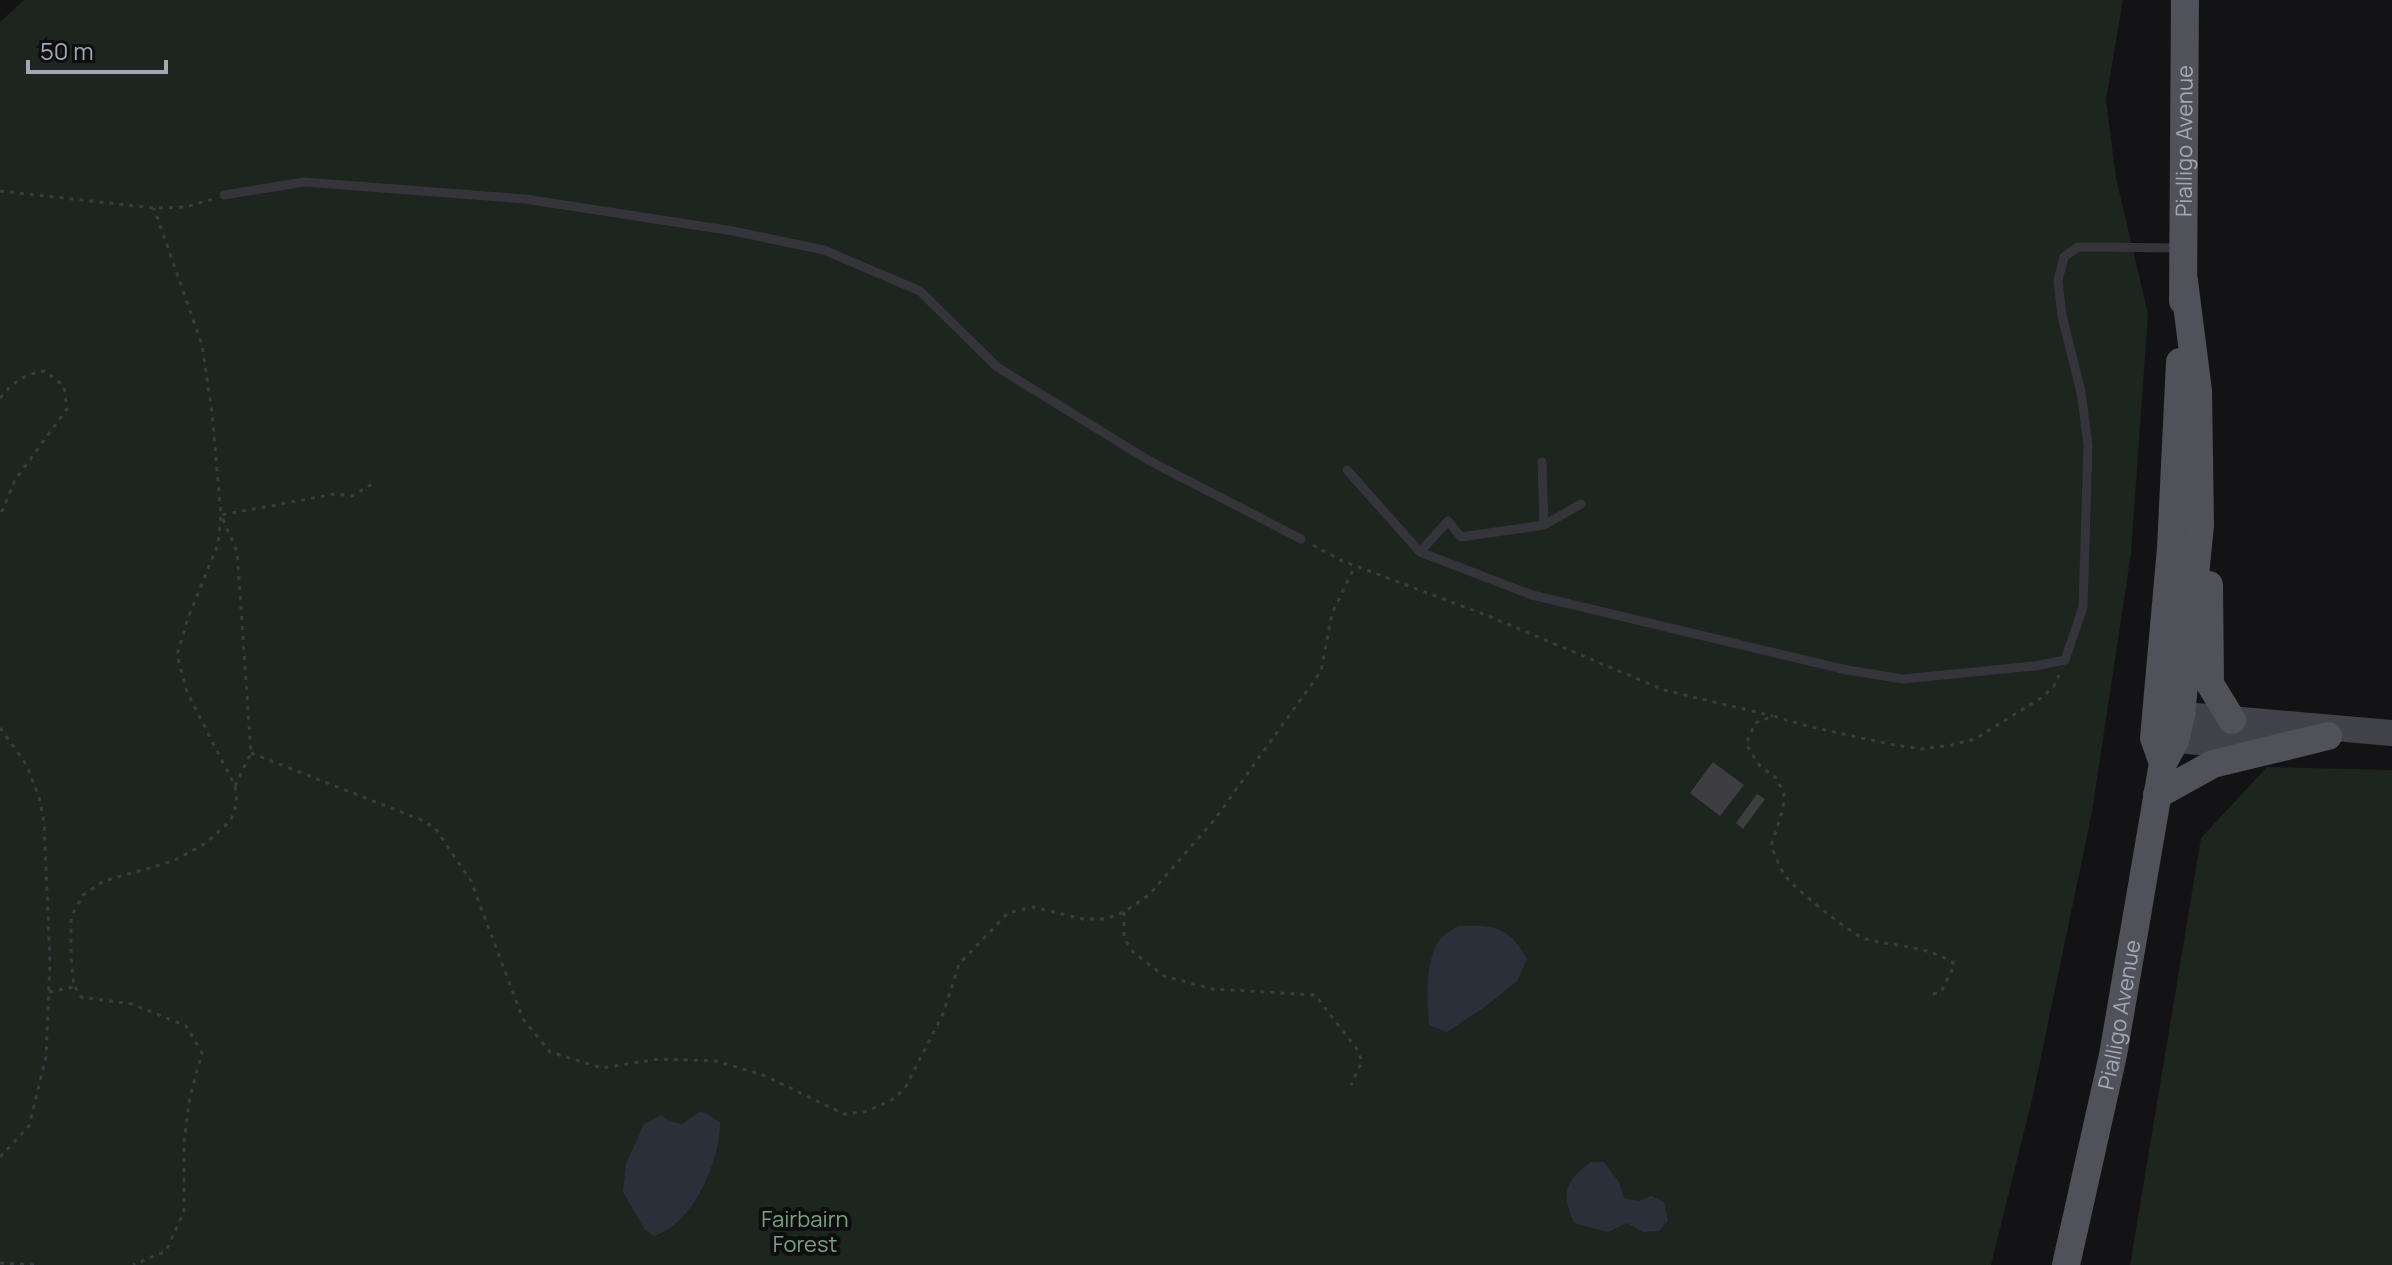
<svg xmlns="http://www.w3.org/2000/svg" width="2392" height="1265" font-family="Manrope,sans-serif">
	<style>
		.green { fill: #1d251f }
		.water { fill: #293039 }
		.building { fill: #3d3d42 }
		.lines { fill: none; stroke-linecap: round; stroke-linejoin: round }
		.path { stroke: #3a3b41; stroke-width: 3; stroke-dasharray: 4 6; stroke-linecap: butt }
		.lane { stroke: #34343a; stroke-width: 9 }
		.secondary { stroke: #42434a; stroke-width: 26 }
		.primary { stroke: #505159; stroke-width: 28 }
		.labels { text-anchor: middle; stroke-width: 8; stroke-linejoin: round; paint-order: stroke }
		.street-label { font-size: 22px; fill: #a4a7b6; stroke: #0e0e10 }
		.park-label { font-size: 22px; fill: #7aa281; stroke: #0e0e10 }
	</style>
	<rect width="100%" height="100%" fill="#131315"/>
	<g class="green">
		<polygon points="24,0 2123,0 2106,100 2116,178 2148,314 2131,553 2092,812 2033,1095 1991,1265 0,1265 0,22"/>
		<polygon points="2267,767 2392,770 2392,1265 2130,1265 2201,838"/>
	</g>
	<g class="water">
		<path d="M1458,926C1493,925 1509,926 1527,959L1517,981L1486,1006L1447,1032L1429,1025C1427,1000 1424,958 1442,937C1446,933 1454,929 1458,926Z"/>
		<path d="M699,1112L706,1113L720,1122C721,1159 693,1225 654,1236L645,1230L623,1192L626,1164L644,1124L661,1115L669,1121L682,1124Z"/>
		<path d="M1591,1162H1604L1619,1182L1624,1198L1638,1201L1651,1196L1664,1202L1668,1221L1659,1231L1643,1232L1627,1223L1608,1232L1574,1223C1561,1191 1565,1182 1591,1162Z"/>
	</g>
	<g class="building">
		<polygon points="1713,762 1744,785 1720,816 1690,793"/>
		<polygon points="1757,794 1765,799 1743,829 1736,823"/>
	</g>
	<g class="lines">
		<g class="path">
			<polyline points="0,191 154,208 186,207 213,199"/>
			<path d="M0,398C13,382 25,374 45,371L64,386L67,409L15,480L0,516"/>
			<polyline points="1313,545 1340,560 1486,615 1664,690 1773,716"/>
			<polyline points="0,728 26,764 39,797 44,822 50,962 46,1057 29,1126 0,1157"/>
			<polyline points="251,753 419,819 435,828 471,881 523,1019 550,1052 602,1068 659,1059 716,1061 763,1075 844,1114 864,1112 890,1101 904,1090 943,1014 959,964 1008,913 1033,907 1083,919 1105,919 1124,912 1149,895 1215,819 1321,671 1332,613 1355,566"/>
			<polyline points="235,786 251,753 237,551 221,515 335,494 352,496 372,484"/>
			<polyline points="1124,912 1124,938 1133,952 1164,976 1213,989 1315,995 1356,1048 1362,1061 1351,1085"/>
			<polyline points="75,987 81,997 132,1004 186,1026 202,1053 190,1096 184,1141 184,1211 166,1251 133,1265"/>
			<polyline points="49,992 74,987 71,958 71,917 83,895 104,881 173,861 206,843 231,820 237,803 235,786 187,692 177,655 188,618 218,544 221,515 212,413 202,345 154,208"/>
			<path d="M1933,994L1941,992L1955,964C1923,944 1900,948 1866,939C1852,935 1799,892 1788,879C1780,871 1776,856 1771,846L1783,809L1784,793L1776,778L1759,765L1746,744L1755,723L1773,716L1807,726L1889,744L1921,749L1952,745L1975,739L2041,698L2054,686L2059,675"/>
			<polyline points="0,1263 36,1265"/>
		</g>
		<g class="lane">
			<polyline points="224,195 304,182 525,199 733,231 824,250 920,291 997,367 1148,460 1301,539"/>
			<polyline points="1542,462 1544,525"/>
			<polyline points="1347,470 1420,552 1532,595 1847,670 1903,679 2035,666 2065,660 2083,607 2088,445 2081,392 2062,316 2058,280 2064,257 2078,247 2182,248"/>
			<polyline points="1420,552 1448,521 1461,537 1544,525 1581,504"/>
		</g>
		<g class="secondary">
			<polyline points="2161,713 2392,733"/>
			<polyline points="2154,738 2200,742 2278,740"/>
		</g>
		<g class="primary">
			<path id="s1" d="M2183,301L2185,0"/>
			<polyline points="2209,585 2210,684 2232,720"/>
			<polyline points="2163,763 2154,738 2171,548 2180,362"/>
			<polyline points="2157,795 2213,764 2328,736"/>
			<path id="s2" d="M2066,1265L2113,1055L2163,763L2175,741L2181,715L2200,525L2198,391L2184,281"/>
		</g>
	</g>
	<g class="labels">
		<g class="street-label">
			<text dy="8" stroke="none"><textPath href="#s1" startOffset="160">Pialligo Avenue</textPath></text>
			<text dy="8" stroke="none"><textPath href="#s2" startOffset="256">Pialligo Avenue</textPath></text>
		</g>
		<g class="park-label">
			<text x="805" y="1227">Fairbairn<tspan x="805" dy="25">Forest</tspan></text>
		</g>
	</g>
	<path d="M28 60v12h138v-12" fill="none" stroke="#a4a7b6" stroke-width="4"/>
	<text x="40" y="60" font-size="24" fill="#a4a7b6" stroke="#0e0e10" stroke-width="6" paint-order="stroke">50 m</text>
</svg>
